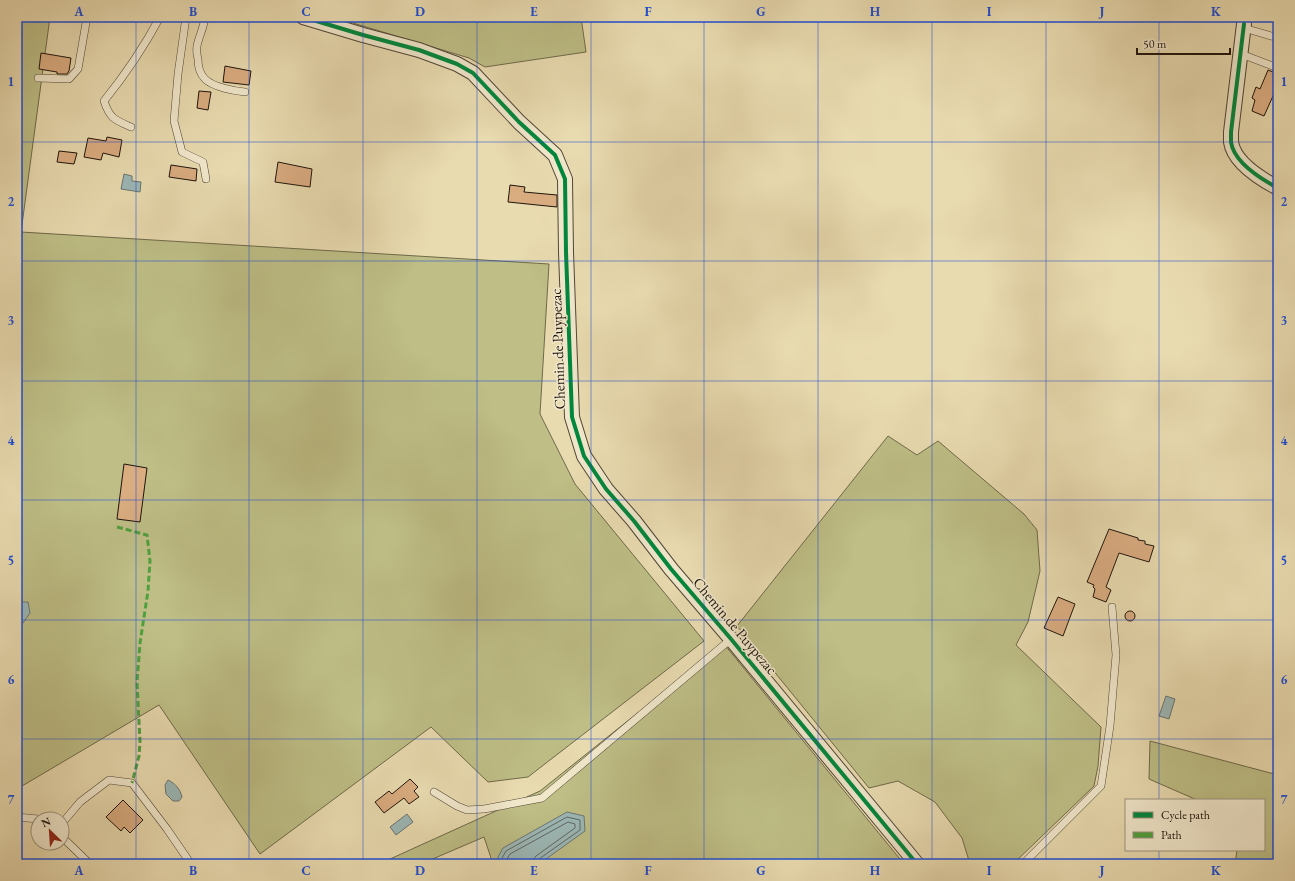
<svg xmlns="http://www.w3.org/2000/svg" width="1295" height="881" font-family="'EB Garamond',serif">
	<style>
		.green { fill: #bebe86; stroke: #6e694a }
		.water { fill: #9cb8b7; stroke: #6a7673 }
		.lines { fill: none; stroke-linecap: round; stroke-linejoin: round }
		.shore { stroke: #5d6662; stroke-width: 1 }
		.building { fill: #daad81; stroke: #1e140d }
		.lane-casing { stroke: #514636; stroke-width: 8 }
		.street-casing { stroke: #514636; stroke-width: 16 }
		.lane { stroke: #f1e8cc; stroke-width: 7 }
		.street { stroke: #f1e8cc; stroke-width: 14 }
		.quiet { stroke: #4fa03e; stroke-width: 3; stroke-dasharray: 6 3; stroke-linecap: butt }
		.cycleway-casing { stroke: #f1e8cc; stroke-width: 6 }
		.cycleway { stroke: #00873e; stroke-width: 4 }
		.grid { fill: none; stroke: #1d4ed8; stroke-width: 1; stroke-opacity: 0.55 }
		.labels { text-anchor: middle; stroke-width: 3; stroke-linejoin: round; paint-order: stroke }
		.street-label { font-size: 15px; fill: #1e140d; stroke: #f1e8cc }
		.neatline { fill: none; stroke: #1d4ed8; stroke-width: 1.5 }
		.grid-label { font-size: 13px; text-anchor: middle; font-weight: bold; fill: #1d4ed8 }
	</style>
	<rect width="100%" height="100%" fill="#e9dbb0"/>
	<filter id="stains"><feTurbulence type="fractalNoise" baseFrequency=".005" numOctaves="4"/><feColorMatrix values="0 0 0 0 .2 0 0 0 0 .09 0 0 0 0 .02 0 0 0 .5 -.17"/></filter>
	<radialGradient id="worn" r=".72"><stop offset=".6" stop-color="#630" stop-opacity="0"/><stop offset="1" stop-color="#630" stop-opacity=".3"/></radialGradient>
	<g class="green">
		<polygon points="17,17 50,17 21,232 549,264 540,414 575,484 704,641 528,777 488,782 431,727 260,854 159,705 17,789"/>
		<polygon points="333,17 581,17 586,52 485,67 469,58"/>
		<polygon points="888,436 917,455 938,441 1024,514 1037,530 1040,571 1028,622 1016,645 1101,727 1098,766 1094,786 1013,864 970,864 962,838 935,802 898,781 869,788 737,626"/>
		<polygon points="724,644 904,864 493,864 484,837 421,864 379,864 540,791"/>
		<polygon points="1150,741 1278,775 1278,864 1235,864 1237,850 1264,850 1264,800 1197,800 1149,779"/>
	</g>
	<g class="water">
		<polygon points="124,174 132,176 132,181 141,182 140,192 121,189"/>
		<polygon points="19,602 28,602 30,613 23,623 17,624 17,604"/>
		<polygon points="1166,696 1175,699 1169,719 1159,716"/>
		<path d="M168,780C176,784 180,789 182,797L179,801H173L166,794L165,785Z"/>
		<polygon points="567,812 584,816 585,831 539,864 498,864 498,857 503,848"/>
		<polygon points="407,814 413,822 396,835 390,827"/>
	</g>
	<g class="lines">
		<g class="shore">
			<polyline points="502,864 502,858 506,851 567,817 580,820 580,830 539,859 538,864"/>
			<polyline points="507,864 507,859 510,854 568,822 575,824 575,828 536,856 533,860 532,864"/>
		</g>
	</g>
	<g class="building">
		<polygon points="41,53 71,58 69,71 67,74 57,74 57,72 39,69"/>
		<polygon points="225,66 251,71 249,85 223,82"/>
		<polygon points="1268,70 1278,74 1278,85 1264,116 1252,111 1255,100 1252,98 1256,87 1260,89"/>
		<polygon points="199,91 211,92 208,110 197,108"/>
		<polygon points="107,137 122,140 119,157 103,153 101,160 84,157 88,138 106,141"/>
		<polygon points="59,151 77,153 74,164 57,162"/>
		<polygon points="278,162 312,169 310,187 275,182"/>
		<polygon points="171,165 197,169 196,181 169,177"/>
		<polygon points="510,185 525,187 524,192 557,195 557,207 508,202"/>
		<polygon points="124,464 147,468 140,522 117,519"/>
		<polygon points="1109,529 1138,538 1138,540 1145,541 1145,544 1154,546 1149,562 1119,553 1106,587 1111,590 1106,602 1093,597 1095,589 1093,587 1094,585 1087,582"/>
		<polygon points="1058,597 1075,604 1063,636 1044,628"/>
		<circle cx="1130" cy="616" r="5"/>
		<polygon points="410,779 418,787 414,791 419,797 409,804 404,798 384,813 375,802 389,791 392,794"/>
		<polygon points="123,800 143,820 130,833 124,827 121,831 106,817"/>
	</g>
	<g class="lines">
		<g class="lane-casing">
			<g id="lane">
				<polyline points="186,17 178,74 174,121 182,152 203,162 206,179"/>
				<path d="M205,17C204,27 199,36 197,46C196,51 197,55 198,59C198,66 199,73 205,79C213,87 234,91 245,92"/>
				<polyline points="1244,28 1278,38"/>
				<polyline points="1241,54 1278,68"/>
				<polyline points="38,78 69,79 78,69 87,17"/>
				<path d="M131,127C115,120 110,119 104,101C125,75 144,47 160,17"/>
				<polyline points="434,792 457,806 467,810 484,809 542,798 731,639"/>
				<polyline points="17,817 38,819"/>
				<polyline points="62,822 64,821 80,802 109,780 132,783 167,829 191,864"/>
				<polyline points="62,837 90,864"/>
				<polyline points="1023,864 1101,786 1110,726 1116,655 1112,607"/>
			</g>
		</g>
		<g class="street-casing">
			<g id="street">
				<polyline points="303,17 363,35 419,50 457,64 473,73 519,122 555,155 565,179 566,252 572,417 584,456 606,489 634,521 671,569 731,639 917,864"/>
				<path d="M1244,24L1231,132C1231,135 1231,139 1231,142C1234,163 1261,179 1278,188"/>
			</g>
		</g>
		<use href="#lane" class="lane"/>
		<use href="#street" class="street"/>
		<polyline class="quiet" points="117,527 147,535 150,561 148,591 140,643 137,682 140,742 139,756 132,783"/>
		<g class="cycleway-casing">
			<g id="cycleway">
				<polyline points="303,17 363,35 419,50 457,64 473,73 519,122 555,155 565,179 566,252 572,417 584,456 606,489 634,521 671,569 731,639 917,864"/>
				<path d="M1244,24L1231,132C1231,135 1231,139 1231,142C1234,163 1261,179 1278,188"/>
			</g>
		</g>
		<use href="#cycleway" class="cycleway"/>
	</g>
	<path class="grid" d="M136,17V864M249,17V864M363,17V864M477,17V864M591,17V864M704,17V864M818,17V864M932,17V864M1046,17V864M1159,17V800M17,142H1278M17,261H1278M17,381H1278M17,500H1278M17,620H1278M17,739H1278M1159,850V864"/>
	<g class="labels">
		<g class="street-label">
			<text transform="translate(558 349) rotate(-92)" y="5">Chemin de Puypezac</text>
			<text transform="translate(735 626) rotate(50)" y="5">Chemin de Puypezac</text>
		</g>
	</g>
	<rect width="1295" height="881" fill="none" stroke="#e9dbb0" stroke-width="44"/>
	<rect x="1125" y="799" width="140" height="52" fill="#f1e8cc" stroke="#9d9380"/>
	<rect x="1133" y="812" width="20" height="6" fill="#00873e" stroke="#9d9380"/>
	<text x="1161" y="819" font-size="12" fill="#1e140d">Cycle path</text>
	<rect x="1133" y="832" width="20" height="6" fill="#4fa03e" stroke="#9d9380"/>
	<text x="1161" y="839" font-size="12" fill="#1e140d">Path</text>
	<g transform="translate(50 831) rotate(335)"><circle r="19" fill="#f1e8cc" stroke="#9d9380"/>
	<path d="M0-3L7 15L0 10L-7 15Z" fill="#8f2418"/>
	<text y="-6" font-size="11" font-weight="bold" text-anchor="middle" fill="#1e140d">N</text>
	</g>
	<path d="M1137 48v6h93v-6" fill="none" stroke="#1e140d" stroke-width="2"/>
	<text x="1143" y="48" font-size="12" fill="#1e140d" stroke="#f1e8cc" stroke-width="3" paint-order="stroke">50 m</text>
	<rect x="22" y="22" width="1251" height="837" class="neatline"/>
	<g class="grid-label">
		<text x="79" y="16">A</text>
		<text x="193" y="16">B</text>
		<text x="306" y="16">C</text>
		<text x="420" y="16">D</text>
		<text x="534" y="16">E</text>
		<text x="648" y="16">F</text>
		<text x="761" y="16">G</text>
		<text x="875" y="16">H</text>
		<text x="989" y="16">I</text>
		<text x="1102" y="16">J</text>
		<text x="1216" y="16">K</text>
		<text x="11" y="86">1</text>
		<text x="1284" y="86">1</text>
		<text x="11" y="206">2</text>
		<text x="1284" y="206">2</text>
		<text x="11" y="325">3</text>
		<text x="1284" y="325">3</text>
		<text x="11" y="445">4</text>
		<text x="1284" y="445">4</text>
		<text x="11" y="565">5</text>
		<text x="1284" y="565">5</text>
		<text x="11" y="684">6</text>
		<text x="1284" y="684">6</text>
		<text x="11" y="804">7</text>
		<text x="1284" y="804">7</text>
		<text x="79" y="875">A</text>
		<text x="193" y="875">B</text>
		<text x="306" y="875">C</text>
		<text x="420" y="875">D</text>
		<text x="534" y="875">E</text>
		<text x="648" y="875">F</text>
		<text x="761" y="875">G</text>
		<text x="875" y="875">H</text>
		<text x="989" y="875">I</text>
		<text x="1102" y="875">J</text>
		<text x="1216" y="875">K</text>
	</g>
	<rect width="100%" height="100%" filter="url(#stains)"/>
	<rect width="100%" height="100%" fill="url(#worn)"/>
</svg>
